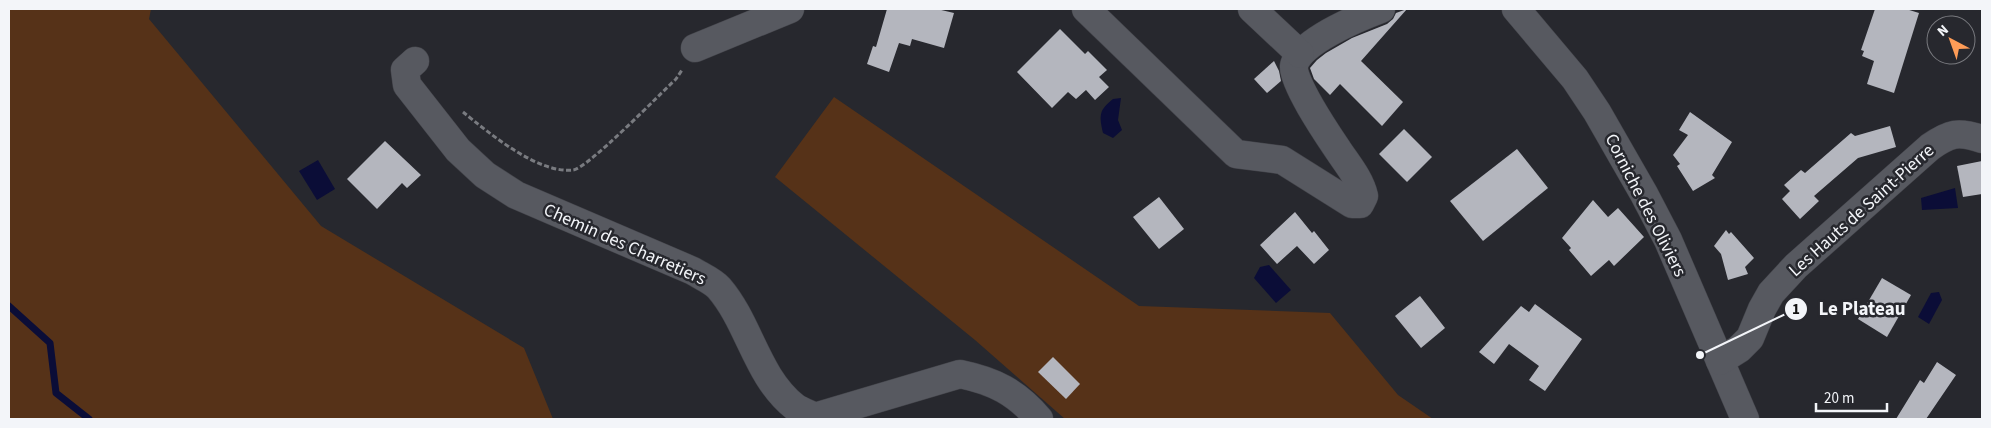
<svg xmlns="http://www.w3.org/2000/svg" width="1991" height="428" font-family="'Source Sans 3',sans-serif">
	<style>
		.green { fill: #563218 }
		.water { fill: #0b0d37 }
		.lines { fill: none; stroke-linecap: round; stroke-linejoin: round }
		.stream { stroke: #0b0d37; stroke-width: 7 }
		.building { fill: #b4b6be }
		.minor-casing { stroke: #424349; stroke-width: 29 }
		.path { stroke: #797b80; stroke-width: 3; stroke-dasharray: 5 2.5; stroke-linecap: butt }
		.minor { stroke: #575960; stroke-width: 28 }
		.labels { text-anchor: middle; stroke-width: 5; stroke-linejoin: round; paint-order: stroke }
		.street-label { font-size: 18px; fill: #f3f5f9; stroke: #27282e }
		.leader { fill: none; stroke: #f3f5f9; stroke-width: 2 }
		.callout-dot { fill: #f3f5f9; stroke: #27282e; stroke-width: 2 }
		.mark-label { font-size: 15px; text-anchor: middle; font-weight: bold; fill: #111 }
		.callout-label { font-size: 19px; text-anchor: middle; font-weight: bold; fill: #f3f5f9; stroke: #27282e; stroke-width: 5; stroke-linejoin: round; paint-order: stroke }
	</style>
	<rect width="100%" height="100%" fill="#27282e"/>
	<g class="green">
		<polygon points="9,9 151,9 149,19 321,226 524,348 553,419 9,419"/>
		<polygon points="834,97 1139,306 1330,313 1398,395 1433,419 1065,419 975,340 775,177"/>
	</g>
	<g class="water">
		<path d="M1121,98L1118,120L1122,130L1113,138L1103,133C1099,115 1099,110 1113,99Z"/>
		<polygon points="318,160 335,189 317,200 299,171"/>
		<polygon points="1955,188 1958,208 1922,210 1921,198"/>
		<polygon points="1269,265 1291,290 1276,303 1254,278 1260,267"/>
		<polygon points="1939,292 1942,300 1929,324 1918,317 1931,293"/>
	</g>
	<g class="lines">
		<polyline class="stream" points="9,306 50,343 56,393 89,419"/>
	</g>
	<g class="building">
		<polygon points="887,9 937,9 954,13 944,48 912,39 910,46 899,43 889,72 867,64 873,46 876,47"/>
		<polygon points="1407,9 1361,61 1403,102 1382,126 1340,84 1330,95 1314,79 1310,68 1317,60 1326,53 1352,38 1387,24 1393,19 1396,13"/>
		<polygon points="1875,9 1906,9 1919,13 1894,93 1867,84 1874,61 1862,56 1864,51 1861,50"/>
		<polygon points="1060,29 1085,54 1088,51 1107,70 1099,77 1109,87 1095,100 1086,90 1076,99 1068,92 1052,108 1017,72"/>
		<polygon points="1274,61 1279,71 1281,81 1267,93 1254,79"/>
		<polygon points="1690,112 1732,142 1712,175 1715,178 1693,191 1677,166 1680,164 1673,155 1688,135 1679,130"/>
		<polygon points="1890,126 1896,147 1858,158 1814,196 1819,201 1800,219 1782,199 1790,191 1784,185 1801,170 1805,173 1851,133 1855,136"/>
		<polygon points="1404,129 1432,157 1407,182 1379,154"/>
		<polygon points="385,141 421,175 407,188 402,183 377,209 347,179"/>
		<polygon points="1517,149 1548,188 1483,241 1450,201"/>
		<polygon points="1982,161 1982,194 1963,197 1957,166"/>
		<polygon points="1159,197 1184,229 1159,249 1133,217"/>
		<polygon points="1593,200 1608,217 1618,208 1644,237 1614,266 1609,260 1591,276 1569,250 1571,248 1562,238"/>
		<polygon points="1295,212 1312,233 1314,231 1329,250 1314,264 1297,246 1277,264 1260,245"/>
		<polygon points="1726,230 1729,234 1731,232 1754,258 1745,267 1748,274 1728,280 1721,254 1714,246"/>
		<polygon points="1882,278 1911,295 1887,337 1858,319"/>
		<polygon points="1420,296 1445,328 1421,348 1395,316"/>
		<polygon points="1535,304 1582,339 1545,391 1529,380 1539,366 1509,344 1494,364 1479,352 1521,306 1529,312"/>
		<polygon points="1053,357 1080,384 1066,399 1038,372"/>
		<polygon points="1937,362 1956,375 1926,419 1896,419 1920,380 1924,383"/>
	</g>
	<g class="lines">
		<g class="minor-casing">
			<g id="minor">
				<path d="M1086,9L1236,154L1282,160L1352,204H1360L1364,196C1360,179 1348,165 1338,150C1328,135 1292,82 1294,66C1298,42 1360,17 1381,9"/>
				<polyline points="1252,9 1300,54"/>
				<polyline points="1516,9 1575,79 1597,112 1644,194 1668,240 1745,419"/>
				<polyline points="695,48 790,9"/>
				<path d="M415,61L405,70L407,85L458,150L485,175L516,195L693,271C701,276 713,281 719,288C750,324 756,376 795,407C801,411 809,414 815,417L960,374C994,381 1016,392 1039,419"/>
				<path d="M1720,361L1739,349L1750,338L1762,309L1771,293L1796,266L1930,147C1950,133 1958,131 1982,139"/>
			</g>
		</g>
		<path class="path" d="M463,112C489,133 538,174 573,170C587,169 661,93 676,79L682,70"/>
		<use href="#minor" class="minor"/>
	</g>
	<g class="labels">
		<g class="street-label">
			<text transform="translate(1646 205) rotate(63)" y="6">Corniche des Oliviers</text>
			<text transform="translate(1861 210) rotate(-42)" y="6">Les Hauts de Saint-Pierre</text>
			<text transform="translate(625 244) rotate(24)" y="6">Chemin des Charretiers</text>
		</g>
	</g>
	<path class="leader" d="M1700 355L1796 309"/>
	<g class="callout-dot">
		<circle cx="1700" cy="355" r="5"/>
		<circle cx="1796" cy="309" r="12"/>
	</g>
	<g class="mark-label">
		<text x="1796" y="314">1</text>
	</g>
	<g class="callout-label">
		<text x="1862" y="315">Le Plateau</text>
	</g>
	<rect width="1991" height="428" fill="none" stroke="#f3f5f9" stroke-width="20"/>
	<g transform="translate(1951 40) rotate(319)"><circle r="24" fill="#27282e" stroke="#797a7f"/>
	<path d="M0-4L9 19L0 12L-9 19Z" fill="#fe9c57"/>
	<text y="-8" font-size="14" font-weight="bold" text-anchor="middle" fill="#f3f5f9">N</text>
	</g>
	<path d="M1816 403v8h71v-8" fill="none" stroke="#f3f5f9" stroke-width="2.5"/>
	<text x="1824" y="403" font-size="15" fill="#f3f5f9" stroke="#27282e" stroke-width="4" paint-order="stroke">20 m</text>
</svg>
